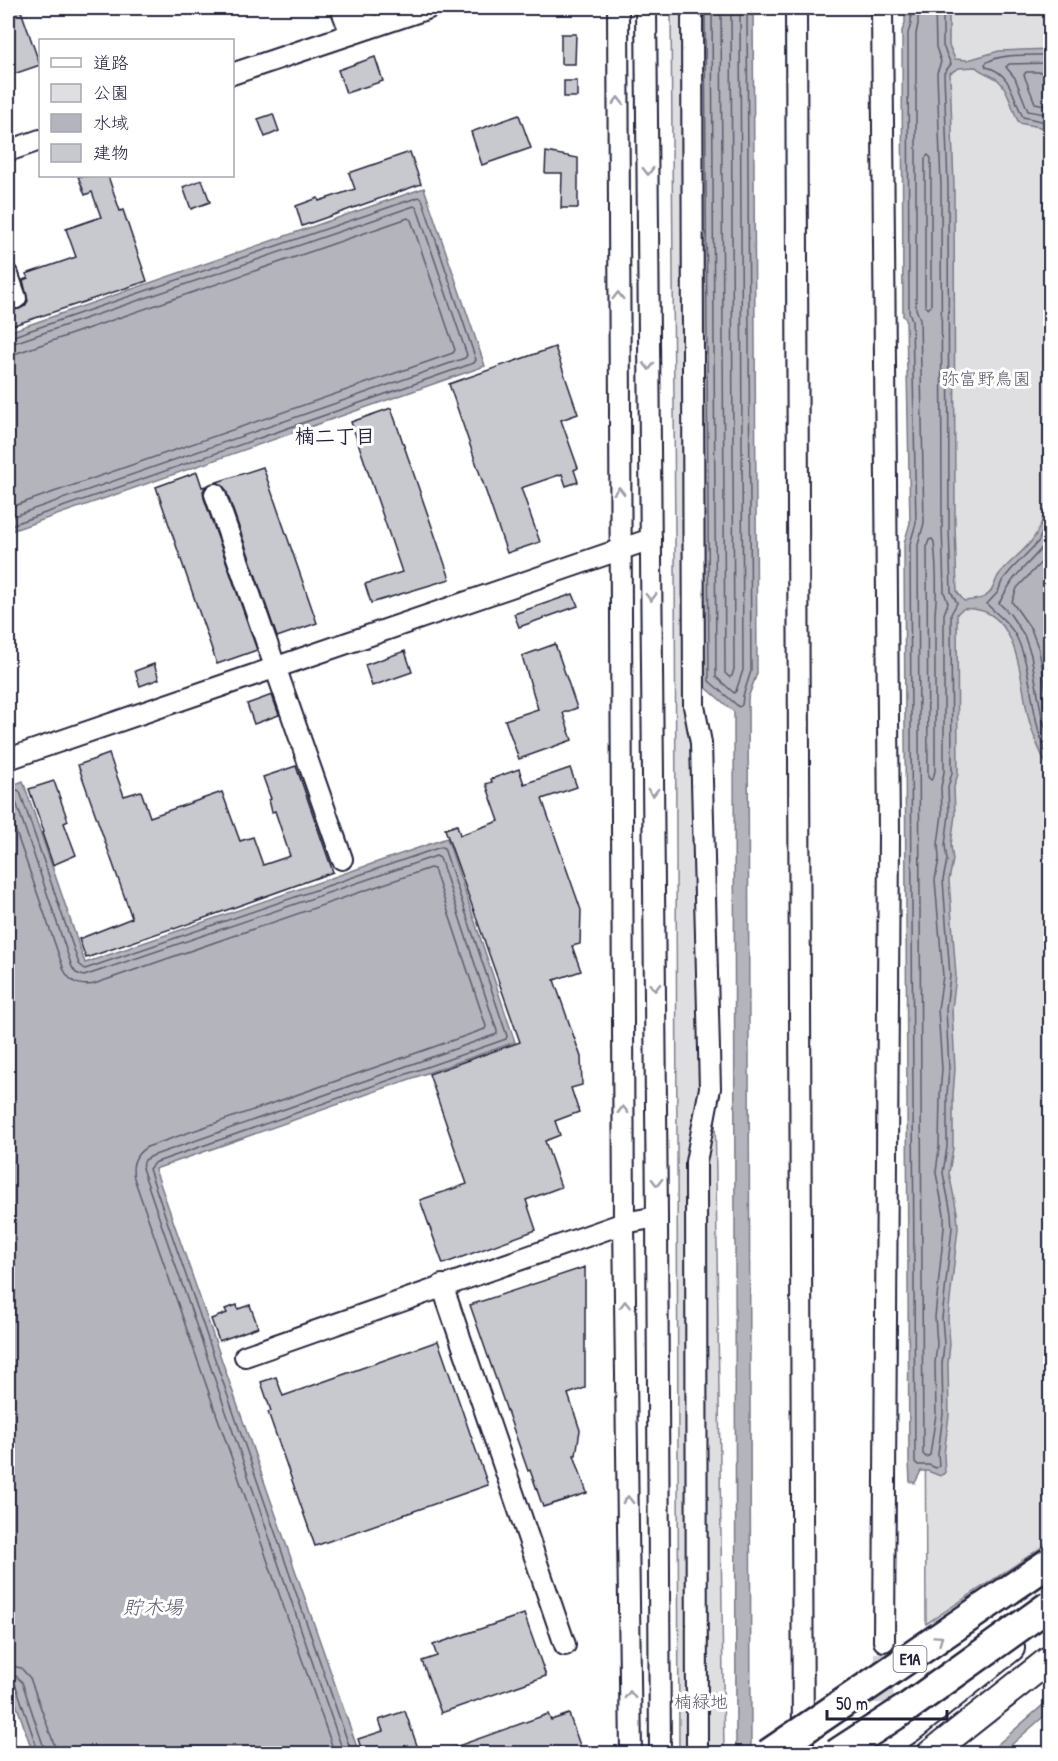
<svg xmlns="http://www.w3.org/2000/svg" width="1058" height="1761" font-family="'Patrick Hand','Klee One',sans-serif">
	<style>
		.green { fill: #dfdfe2; stroke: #80808e; stroke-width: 1.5 }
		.water { fill: #b4b4bc; stroke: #7a7a88; stroke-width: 1.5 }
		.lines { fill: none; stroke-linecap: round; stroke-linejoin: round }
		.shore { stroke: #5c5c6f; stroke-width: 1.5 }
		.building { fill: #c8c8cf; stroke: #22223b; stroke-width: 1.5 }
		.minor-tunnel { stroke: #d3d3d8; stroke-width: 20; stroke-dasharray: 20 10; stroke-linecap: butt }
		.minor-casing { stroke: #22223b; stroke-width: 24 }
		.major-casing { stroke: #22223b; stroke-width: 30 }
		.minor { stroke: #fff; stroke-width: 20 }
		.major { stroke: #fff; stroke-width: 26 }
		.highway-bridge-casing { stroke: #22223b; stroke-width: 33; stroke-linecap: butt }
		.highway-bridge { stroke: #fff; stroke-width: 28 }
		.oneway { stroke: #9c9ca7 }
		.labels { text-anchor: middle; stroke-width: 6; stroke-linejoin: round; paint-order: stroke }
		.shield { fill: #fff; stroke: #646476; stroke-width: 1.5 }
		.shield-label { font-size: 16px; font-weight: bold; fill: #22223b }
		.park-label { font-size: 18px; fill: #5b5b6d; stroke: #fff }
		.neighbourhood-label { font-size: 20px; font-weight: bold; fill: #22223b; stroke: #fff }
		.water-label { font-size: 20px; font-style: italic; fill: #5c5c6f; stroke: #fff }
	</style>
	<rect width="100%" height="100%" fill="#fff"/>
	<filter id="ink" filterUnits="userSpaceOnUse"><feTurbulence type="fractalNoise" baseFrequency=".0167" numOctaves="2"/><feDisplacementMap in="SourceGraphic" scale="12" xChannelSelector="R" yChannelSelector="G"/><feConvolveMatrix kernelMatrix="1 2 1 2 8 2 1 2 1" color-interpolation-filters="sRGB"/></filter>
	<g filter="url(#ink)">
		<g class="green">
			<polygon points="671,8 696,8 702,697 710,745 724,1754 679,1753 675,536"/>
			<polygon points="920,8 1050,8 1050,1542 926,1624"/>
		</g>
		<g class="water">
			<polygon points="699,8 753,8 757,673 748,698 751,1754 736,1753 734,712 703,685"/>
			<path d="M905,8H949V45L955,59L968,60L999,51L1050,49V129L1019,123C1012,110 1010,92 1000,82C993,74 982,74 976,67L959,68L950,73L954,186L955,526L957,592L964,601C971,600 980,600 986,596C994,591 994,583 998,576C1008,562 1023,553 1033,539C1043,525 1046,507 1050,491V771C1041,755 1034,738 1029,720C1020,686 1021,613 973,609C966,608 961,608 957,614L958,774L954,787L955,815L951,845L953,860L949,880L956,976L952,1009L955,1069L953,1095V1148L949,1173L957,1212L958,1228L948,1318L950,1344L948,1364L949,1415L944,1455L945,1473L940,1476L928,1471H921L915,1483L910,1482L909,1462L904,543L910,523L906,319L903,316L902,31L905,23Z"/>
			<polygon points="424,188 485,366 8,532 8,332"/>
			<polygon points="23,781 85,963 447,838 515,1042 155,1169 359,1753 33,1753 8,1680 8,787"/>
			<polygon points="1050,1699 1050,1711 1002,1753 990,1753 990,1751"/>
		</g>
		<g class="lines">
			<g class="shore">
				<polyline points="705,8 709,681 739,707 742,705 743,696 751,671 747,8"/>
				<polyline points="712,8 716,677 734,693 736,691 743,670 740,8"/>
				<polyline points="721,8 725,673 729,677 732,676 734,669 731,8"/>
				<polyline points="911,8 911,24 908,33 909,312 912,320 916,523 910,544 915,1462 918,1465 929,1465 936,1468 939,1466 938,1454 943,1414 942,1364 944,1344 942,1318 952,1228 951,1213 943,1173 947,1147 947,1095 949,1069 946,1009 950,976 943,880 947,860 945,845 949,815 948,787 952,773 951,614 957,603 951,592 949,527 948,186 944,73 951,64 943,46 943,8"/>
				<polyline points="918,8 918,24 916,34 916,309 920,319 924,523 918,545 923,1454 926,1457 930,1455 936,1414 935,1363 937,1344 935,1317 944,1228 944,1214 936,1173 939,1147 940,1095 942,1069 938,1009 943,976 935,880 939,859 938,844 942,814 941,787 944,772 944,614 948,603 944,592 942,526 941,186 937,73 941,62 936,47 935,8"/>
				<path d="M1050,55C1034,55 996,53 985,64L986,67C1011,72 1013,98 1023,117L1050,123"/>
				<polyline points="1050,63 1009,64 1006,67 1015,78 1028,111 1050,115"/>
				<polyline points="1050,72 1026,72 1024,75 1035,103 1050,106"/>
				<polygon points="928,155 931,158 931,306 928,309 925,306 925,158"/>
				<polyline points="8,338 419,197 422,199 476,360 474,363 8,526"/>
				<polyline points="8,345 414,206 417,208 467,355 465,358 8,518"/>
				<polyline points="8,354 17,353 408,218 411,220 455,350 453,353 8,508"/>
				<path d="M1050,515L1038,542L1011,570L1002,581L998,592L987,604C997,615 1010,623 1017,638C1035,677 1029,722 1050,759"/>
				<path d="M1050,534C1042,551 1029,561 1017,575C1009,584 1005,594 999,603L1010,614L1024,635L1031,655L1042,717L1050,741"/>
				<path d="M929,540L932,539L934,542C936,563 937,595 935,615V771L933,778L931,780L928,777L927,546Z"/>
				<polyline points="1050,553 1017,588 1012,602 1031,629 1039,650 1050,713"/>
				<polyline points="8,792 18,790 20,792 79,964 85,969 441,847 444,848 507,1036 506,1039 154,1163 149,1169 352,1754"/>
				<polyline points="8,800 16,802 72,967 76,973 84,976 436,856 440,858 497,1031 497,1034 152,1156 145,1160 142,1168 344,1754"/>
				<path d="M8,809L64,970C70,982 80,987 94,984L430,868L434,869L486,1026L485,1029L147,1147C135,1154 131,1164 134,1178L335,1754"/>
				<polyline points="8,1665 21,1668 30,1678 54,1744 55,1754"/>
				<polyline points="8,1674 16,1676 22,1682 46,1754"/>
				<polyline points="8,1682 13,1682 16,1686 39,1754"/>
			</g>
		</g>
		<g class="building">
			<polygon points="8,8 20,8 40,65 8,76"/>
			<polygon points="561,34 576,34 575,64 561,64"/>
			<polygon points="375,57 383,81 346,93 338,70"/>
			<rect x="564" y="81" width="13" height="16"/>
			<polygon points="273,114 279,131 265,137 258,119"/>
			<polygon points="519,115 531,148 482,165 471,132"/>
			<polygon points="410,152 421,184 302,226 296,206 318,198 319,201 355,189 349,173"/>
			<polygon points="546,152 578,158 578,208 561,208 562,173 545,173"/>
			<polygon points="78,176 108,176 120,211 123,210 147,281 8,327 8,306 13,310 19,309 25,306 28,301 23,280 28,278 26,274 76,257 66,229 101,217 92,192 85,195"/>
			<polygon points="202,180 210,202 191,209 183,187"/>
			<polygon points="555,347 578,414 561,420 578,468 574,470 578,482 566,486 562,474 521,488 540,542 507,553 449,384"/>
			<polygon points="391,408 450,579 371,603 365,584 402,572 351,422"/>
			<polygon points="263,467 317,623 277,637 226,490 222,485 217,482"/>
			<polygon points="197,472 202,487 206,486 203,491 204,498 257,650 217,664 156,487"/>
			<polygon points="573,594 578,606 519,627 514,614"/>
			<polygon points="555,644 577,708 563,713 572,740 519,759 505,720 538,709 522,656"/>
			<polygon points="405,651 412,672 372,686 365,665"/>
			<polygon points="154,664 159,679 140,686 135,671"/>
			<polygon points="272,695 279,715 254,724 247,704"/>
			<polygon points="109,754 124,796 141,791 150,817 222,792 240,841 253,837 263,865 290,856 275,811 272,812 269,800 271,799 263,777 296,766 333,872 174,929 173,928 86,958 79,939 132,918 78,765"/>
			<polygon points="570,768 577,787 542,799 581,910 580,944 572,946 581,971 554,980 581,1057 582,1085 571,1088 579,1112 555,1121 560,1135 545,1141 561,1187 526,1200 536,1230 443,1264 420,1200 467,1184 429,1074 520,1042 445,829 457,825 460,835 499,821 486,784 492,782 491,779 519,769 524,784"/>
			<polygon points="54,781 68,821 64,823 76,855 53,865 42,833 44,832 29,789"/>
			<polygon points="585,1267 585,1388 568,1394 580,1430 576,1455 574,1455 587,1493 543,1507 530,1470 528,1471 470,1305"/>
			<polygon points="237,1305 238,1309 250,1305 258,1327 219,1341 211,1319 227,1313 225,1309"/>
			<polygon points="438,1341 488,1485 315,1546 268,1412 271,1411 261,1382 276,1377 283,1396"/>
			<polygon points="524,1614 546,1676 441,1713 422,1661 437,1656 433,1645"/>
			<polygon points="405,1711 420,1754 363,1754 358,1739 383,1731 379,1720"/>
			<polygon points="548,1714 551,1720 569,1714 583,1754 441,1754 441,1752"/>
		</g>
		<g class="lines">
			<polyline class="minor-tunnel" points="883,1733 884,1641"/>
			<g class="minor-casing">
				<g id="minor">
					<polyline points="341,8 351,34"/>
					<polyline points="361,8 368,28"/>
					<polyline points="618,8 624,1223 631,1754"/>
					<polyline points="646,8 657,1217 660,1754"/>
					<polyline points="692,8 694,706 701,743 710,1088 696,1162 697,1754"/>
					<polyline points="796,8 803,1754"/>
					<polyline points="882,8 889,834 884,1641"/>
					<polyline points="232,74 429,8"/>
					<polyline points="8,151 40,140"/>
					<polyline points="8,275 16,298"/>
					<polyline points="215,494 342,859"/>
					<polyline points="8,759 651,539"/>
					<polyline points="442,1285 565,1645"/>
					<polyline points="245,1356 624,1223 657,1217"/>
				</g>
			</g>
			<g class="major-casing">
				<g id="major">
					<polyline points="873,1754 910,1729 1011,1648"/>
					<polyline points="930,1754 1050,1659"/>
				</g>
			</g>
			<use href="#minor" class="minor"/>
			<use href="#major" class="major"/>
			<g class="highway-bridge-casing">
				<g id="highway-bridge">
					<polyline points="768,1754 1050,1562"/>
					<polyline points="836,1754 908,1707 1050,1605"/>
				</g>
			</g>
			<use href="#highway-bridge" class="highway-bridge"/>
		</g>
		<defs><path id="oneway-chevron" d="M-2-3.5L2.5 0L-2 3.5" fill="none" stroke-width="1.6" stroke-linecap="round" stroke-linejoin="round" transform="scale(1.5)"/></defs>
		<g class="oneway">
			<use href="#oneway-chevron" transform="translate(618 101) rotate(-90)"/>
			<use href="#oneway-chevron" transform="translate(648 171) rotate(90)"/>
			<use href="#oneway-chevron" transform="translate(618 296) rotate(-90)"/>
			<use href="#oneway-chevron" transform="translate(649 366) rotate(90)"/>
			<use href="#oneway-chevron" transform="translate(619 491) rotate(-90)"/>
			<use href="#oneway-chevron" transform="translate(651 597) rotate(89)"/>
			<use href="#oneway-chevron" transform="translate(653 792) rotate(89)"/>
			<use href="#oneway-chevron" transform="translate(655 987) rotate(89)"/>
			<use href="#oneway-chevron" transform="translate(623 1110) rotate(-90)"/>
			<use href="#oneway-chevron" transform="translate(657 1182) rotate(89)"/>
			<use href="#oneway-chevron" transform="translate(625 1305) rotate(-91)"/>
			<use href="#oneway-chevron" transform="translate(628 1500) rotate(-91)"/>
			<use href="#oneway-chevron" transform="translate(939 1639) rotate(-35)"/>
			<use href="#oneway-chevron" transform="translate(630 1695) rotate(-91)"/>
		</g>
	</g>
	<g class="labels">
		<rect class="shield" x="893.5" y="1646" width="33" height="26" rx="4.5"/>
		<g class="shield-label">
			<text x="910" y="1665">E1A</text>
		</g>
		<g class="park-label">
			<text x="986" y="385">弥富野鳥園</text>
			<text x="701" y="1708">楠緑地</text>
		</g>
		<g class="neighbourhood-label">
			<text x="335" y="443">楠二丁目</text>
		</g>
		<g class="water-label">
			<text x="153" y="1614">貯木場</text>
		</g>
	</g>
	<rect width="1058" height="1761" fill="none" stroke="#fff" stroke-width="30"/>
	<rect x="15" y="15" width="1028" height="1731" fill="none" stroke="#22223b" stroke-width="2" filter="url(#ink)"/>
	<rect x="39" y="39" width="195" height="138" fill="#ffffff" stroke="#a7a7b1" stroke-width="1.5"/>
	<rect x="51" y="58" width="30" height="9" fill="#ffffff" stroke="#a7a7b1" stroke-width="1.5"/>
	<text x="93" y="69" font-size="18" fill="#22223b">道路</text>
	<rect x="51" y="84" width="30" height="18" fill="#dfdfe2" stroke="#a7a7b1" stroke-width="1.5"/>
	<text x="93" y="99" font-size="18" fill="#22223b">公園</text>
	<rect x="51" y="114" width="30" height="18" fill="#b4b4bc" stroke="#a7a7b1" stroke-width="1.5"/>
	<text x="93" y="129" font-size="18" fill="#22223b">水域</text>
	<rect x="51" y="144" width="30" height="18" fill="#c8c8cf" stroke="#a7a7b1" stroke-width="1.5"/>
	<text x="93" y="159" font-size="18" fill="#22223b">建物</text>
	<path d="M827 1710v9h120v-9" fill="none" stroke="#22223b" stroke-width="3"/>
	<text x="836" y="1710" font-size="18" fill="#22223b" stroke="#ffffff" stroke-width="4.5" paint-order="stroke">50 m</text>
</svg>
